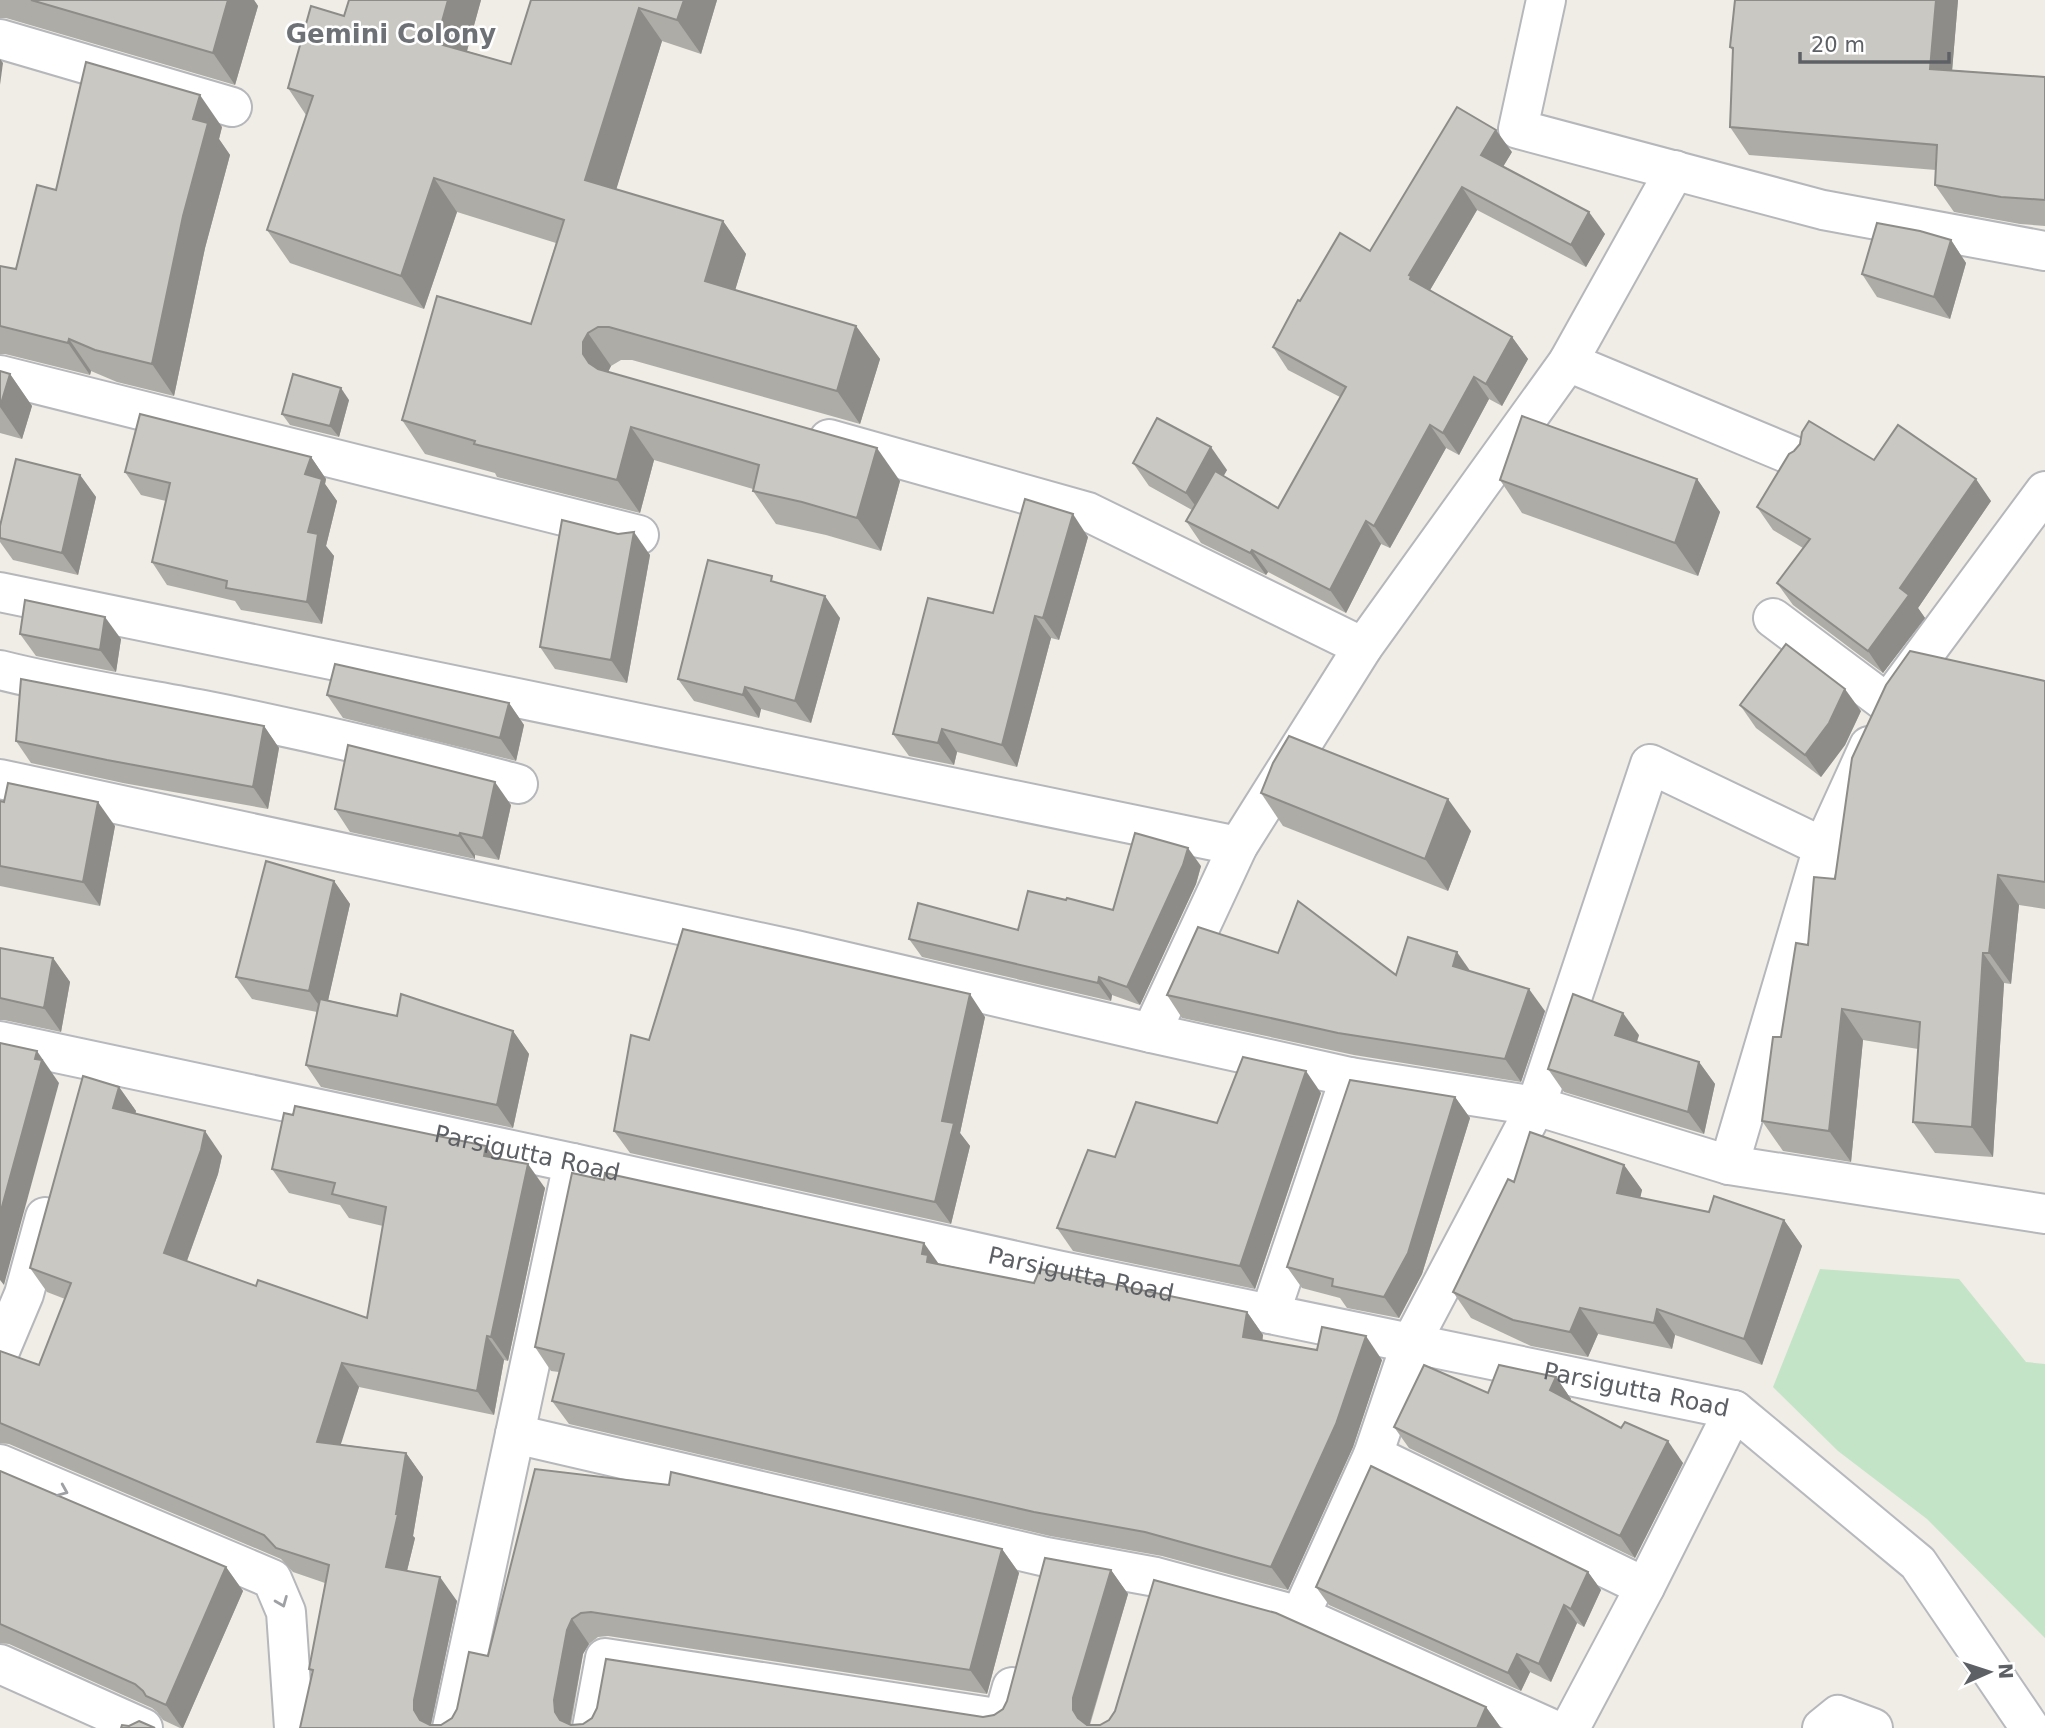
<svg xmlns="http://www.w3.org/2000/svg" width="2045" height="1728" font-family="'DejaVu Sans',sans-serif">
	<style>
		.green { fill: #c4e4c7 }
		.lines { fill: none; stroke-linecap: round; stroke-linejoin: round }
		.street-casing { stroke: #b6b7bb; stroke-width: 42 }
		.secondary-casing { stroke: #b7b9be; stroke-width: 42 }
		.street { stroke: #fff; stroke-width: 38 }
		.secondary { stroke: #fff; stroke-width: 38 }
		.wall { fill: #aeaca7 }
		.shaded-wall { fill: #8d8c88 }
		.building { fill: #cac8c2; stroke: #8d8c88; stroke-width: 2 }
		.oneway { stroke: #9ea0a3 }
		.labels { text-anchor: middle; stroke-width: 5; stroke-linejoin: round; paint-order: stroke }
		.street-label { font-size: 24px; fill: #5d6065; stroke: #fff }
		.neighbourhood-label { font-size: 26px; font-weight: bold; fill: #6e7277; stroke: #fff }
	</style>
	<rect width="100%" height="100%" fill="#efede6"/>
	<polygon class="green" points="1820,1269 1959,1279 2026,1362 2045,1364 2045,1638 1927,1519 1838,1451 1773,1387"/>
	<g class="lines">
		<g class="street-casing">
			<g id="street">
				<polyline points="1546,0 1518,129 1823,210 2045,251"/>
				<polyline points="0,39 232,107"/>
				<polyline points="1568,362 1796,457"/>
				<polyline points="0,375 639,535"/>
				<polyline points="829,439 1088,512 1363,647"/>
				<polyline points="0,592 1238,846"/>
				<polyline points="1773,618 1888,704"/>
				<path d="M0,670C67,687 135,697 203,710C309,731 414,756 518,784"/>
				<polyline points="1894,695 2045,491"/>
				<polyline points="0,779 796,950 1151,1033 1350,1077 1536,1106 1729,1165 2045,1214"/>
				<polyline points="1151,1033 1238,846 1363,647 1568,362 1675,170"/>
				<polyline points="1729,1165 1823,847 1869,746"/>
				<polyline points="1270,1314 1350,1077"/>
				<polyline points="0,1351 24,1294 45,1217"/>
				<polyline points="515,1434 1046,1557 1156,1577 1300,1616 1550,1728"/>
				<polyline points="1373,1455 1645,1587"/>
				<polyline points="0,1464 272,1579 286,1612 294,1728"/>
				<polyline points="1300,1616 1373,1455 1411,1343 1536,1106 1650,764 1823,847"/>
				<polyline points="0,1664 143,1728"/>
				<polyline points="452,1728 573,1163"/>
				<polyline points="592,1728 605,1658 1003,1719 1012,1687"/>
				<polyline points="1570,1728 1645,1587 1734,1410"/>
				<polyline points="1822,1728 1838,1715 1873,1728"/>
			</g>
		</g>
		<g class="secondary-casing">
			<g id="secondary">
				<path id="s1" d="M0,1041L573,1163L1057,1270L1734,1410L1918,1563L2030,1728"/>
			</g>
		</g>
		<use href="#street" class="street"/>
		<use href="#secondary" class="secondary"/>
	</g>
	<g class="wall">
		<polygon points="0,0 254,0 258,6 235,85 6,18 0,18"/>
		<polygon points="349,0 481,0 467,51 511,64 531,0 717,0 701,54 662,41 616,189 723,221 746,254 735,290 856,326 880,359 860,424 632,360 621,360 611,366 608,372 900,481 881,551 826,535 776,524 753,491 753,489 654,460 640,513 497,477 495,473 425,454 402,420 531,324 556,243 457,212 424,309 290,263 267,230 306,115 288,88 344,16"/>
		<polygon points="1735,0 1958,0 1952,70 2045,77 2045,226 2020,224 1954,212 1935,185 1936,170 1749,155 1730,127 1733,51 1730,47"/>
		<polygon points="222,127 219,139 230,155 205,248 174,396 117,382 91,371 90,375 5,354 0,354 0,266 16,269 56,190"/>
		<polygon points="1512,152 1503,166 1605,234 1586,267 1477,210 1430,290 1512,337 1528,359 1502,406 1489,399 1459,455 1446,448 1390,548 1381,544 1346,613 1268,572 1266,575 1201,543 1186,521 1192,510 1149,486 1133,463 1227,470 1223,476 1278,508 1340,397 1288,370 1273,347 1300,301"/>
		<polygon points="1951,240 1966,263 1950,319 1877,297 1862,274"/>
		<polygon points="0,371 10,374 32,406 22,439 0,433"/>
		<polygon points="349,400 339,437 290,425 282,414"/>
		<polygon points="311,457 326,479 325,484 337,501 326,546 334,556 322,624 241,610 235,601 167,585 152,562 166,501 141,495 125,472"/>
		<polygon points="1874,460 1991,501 1918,608 1925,618 1883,673 1793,605 1777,583 1803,548 1773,530 1757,507"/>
		<polygon points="80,475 96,497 78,575 13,560 0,542 0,526"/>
		<polygon points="1697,479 1720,512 1698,576 1522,513 1500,480"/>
		<polygon points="618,534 650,555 627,683 555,669 540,647"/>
		<polygon points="1088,537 1059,640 1051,638 1017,767 957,752 954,765 909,756 893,734 993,613"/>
		<polygon points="776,582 840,618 811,723 761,709 759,718 694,701 678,679"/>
		<polygon points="20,634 121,639 116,672 36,656"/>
		<polygon points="2045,681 2045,909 2019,905 2011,984 2004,983 1993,1157 1935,1153 1913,1122 1918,1049 1863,1040 1851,1162 1783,1151 1762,1121 1781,1037 1808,945 1835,879"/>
		<polygon points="327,695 509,703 524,725 516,761 343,718"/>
		<polygon points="1740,705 1861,711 1845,745 1821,777 1756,728"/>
		<polygon points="264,726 279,748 268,809 123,783 31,763 16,741"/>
		<polygon points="1261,793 1471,831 1448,891 1283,826"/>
		<polygon points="0,801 115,826 100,906 0,886"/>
		<polygon points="511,805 499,860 475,855 475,859 350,832 335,809"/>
		<polygon points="1201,866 1196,884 1140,1005 1112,995 1111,1001 922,957 909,939 1018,930 1066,900 1113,910"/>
		<polygon points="334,881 350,904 328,1000 397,1016 513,1031 529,1054 513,1128 321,1087 306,1065 317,1012 252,999 236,977"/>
		<polygon points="0,948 53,958 70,982 61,1032 4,1020 0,1020"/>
		<polygon points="1278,953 1396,975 1470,971 1545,1011 1521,1082 1354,1055 1182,1018 1167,995"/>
		<polygon points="985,1017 960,1133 970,1146 951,1224 630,1153 614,1131 649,1040"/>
		<polygon points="1639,1035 1637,1042 1699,1062 1715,1084 1704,1134 1564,1092 1548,1069"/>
		<polygon points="119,1087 136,1111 135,1114 222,1156 218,1174 187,1261 256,1286 367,1318 383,1226 349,1218 340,1205 289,1193 272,1169 486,1146 494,1158 545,1188 508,1361 504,1360 494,1415 359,1387 340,1444 406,1453 423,1477 413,1536 415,1538 407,1571 457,1601 431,1725 441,1725 452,1718 488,1656 535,1469 1002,1549 1019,1573 987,1694 608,1636 598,1637 589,1644 583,1654 571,1725 983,1717 994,1715 1003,1709 1111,1570 1128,1594 1090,1725 1486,1707 1501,1728 300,1728 313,1673 309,1669 325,1583 293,1572 281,1559 9,1444 0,1443 0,1351 39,1365 65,1299 47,1292 30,1268"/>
		<polygon points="1321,1093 1255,1289 1073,1251 1057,1228 1115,1157 1217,1123"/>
		<polygon points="1455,1097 1470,1118 1422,1274 1399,1318 1347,1308 1340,1298 1302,1288 1287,1267"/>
		<polygon points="1624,1165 1642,1190 1640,1198 1709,1212 1784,1220 1802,1246 1762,1365 1675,1335 1672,1349 1598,1334 1588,1357 1531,1346 1471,1318 1453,1292 1514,1182"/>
		<polygon points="939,1265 1034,1283 1247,1312 1263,1335 1262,1341 1317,1350 1382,1360 1353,1447 1288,1590 1162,1556 1050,1536 569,1424 552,1401 559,1372 551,1371 535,1347"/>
		<polygon points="1556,1377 1571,1399 1570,1401 1683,1463 1635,1558 1409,1448 1394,1427 1488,1393"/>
		<polygon points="0,1471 226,1567 243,1591 183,1728 180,1728 163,1720 157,1712 152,1708 9,1644 0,1643"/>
		<polygon points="1588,1572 1601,1590 1584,1627 1577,1623 1551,1682 1530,1672 1521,1691 1329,1605 1316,1587"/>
	</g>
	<g class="shaded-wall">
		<polygon points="228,0 254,0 258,6 235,85 213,53"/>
		<polygon points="448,0 481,0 460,76 436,43"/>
		<polygon points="684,0 717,0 701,54 677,20"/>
		<polygon points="1936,0 1958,0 1950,96 1930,69"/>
		<polygon points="639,8 662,41 609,213 585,180"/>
		<polygon points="0,59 3,63 0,85"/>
		<polygon points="200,95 222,127 219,139 230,155 205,248 174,396 152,364 193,119"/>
		<polygon points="1496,130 1512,152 1497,177 1481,155"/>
		<polygon points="434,178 457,212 424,309 401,276"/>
		<polygon points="1462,187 1477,210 1426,297 1410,279 1409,275"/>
		<polygon points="1589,212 1605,234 1586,267 1571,245"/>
		<polygon points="723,221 746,254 728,314 705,281"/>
		<polygon points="1951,240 1966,263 1950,319 1934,297"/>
		<polygon points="856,326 880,359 860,424 837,391"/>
		<polygon points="588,333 611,366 606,376 589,363 583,354 583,342"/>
		<polygon points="1512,337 1528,359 1502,406 1486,384"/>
		<polygon points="69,339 91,371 90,375 68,343"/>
		<polygon points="10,374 32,406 22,439 0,407"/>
		<polygon points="1474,377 1489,399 1459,455 1443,433"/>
		<polygon points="341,388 349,400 339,437 330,426"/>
		<polygon points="1430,425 1446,448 1390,548 1374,526"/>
		<polygon points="631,427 654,460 640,513 617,480"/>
		<polygon points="1211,447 1227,470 1202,515 1186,493"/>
		<polygon points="877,448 900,481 881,551 857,518"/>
		<polygon points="311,457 326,479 325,484 337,501 326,546 334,556 322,624 307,602 308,532 305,474"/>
		<polygon points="80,475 96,497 78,575 62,553"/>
		<polygon points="1697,479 1720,512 1698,576 1675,543"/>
		<polygon points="1976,479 1991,501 1918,608 1925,618 1883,673 1868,651 1900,588"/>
		<polygon points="1073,514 1088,537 1059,640 1043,618"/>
		<polygon points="1366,521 1381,544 1346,613 1330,590"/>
		<polygon points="634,532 650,555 627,683 611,660"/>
		<polygon points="1252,550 1268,572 1266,575 1250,553"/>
		<polygon points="825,596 840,618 811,723 795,701"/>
		<polygon points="1035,616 1051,638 1017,767 1002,745"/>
		<polygon points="105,617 121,639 116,672 100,650"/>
		<polygon points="745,687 761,709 759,718 743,695"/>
		<polygon points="1845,689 1861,711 1845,745 1821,777 1805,755"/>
		<polygon points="509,703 524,725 516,761 500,738"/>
		<polygon points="264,726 279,748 268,809 253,787"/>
		<polygon points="942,729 957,752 954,765 938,743"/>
		<polygon points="495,782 511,805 499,860 483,838"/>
		<polygon points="1448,799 1471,831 1448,891 1425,859"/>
		<polygon points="98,802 115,826 100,906 83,882"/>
		<polygon points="460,833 475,855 475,859 459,836"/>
		<polygon points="1188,848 1201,866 1196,884 1140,1005 1127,987"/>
		<polygon points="1998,875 2019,905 2011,984 1989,953"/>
		<polygon points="334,881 350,904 325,1014 309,991"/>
		<polygon points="1457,952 1473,975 1453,966"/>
		<polygon points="1983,953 2004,983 1993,1157 1972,1127"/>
		<polygon points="53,958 70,982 61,1032 44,1008"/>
		<polygon points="1099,977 1112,995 1111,1001 1098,983"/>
		<polygon points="1529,989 1545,1011 1521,1082 1505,1059"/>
		<polygon points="970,994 985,1017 960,1133 970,1146 951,1224 935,1202 942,1121"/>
		<polygon points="1842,1009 1863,1040 1851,1162 1829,1131"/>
		<polygon points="1623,1013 1639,1035 1631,1058 1615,1035"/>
		<polygon points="513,1031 529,1054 513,1128 497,1105"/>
		<polygon points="37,1051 59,1083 4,1285 0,1280 0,1214"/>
		<polygon points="1699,1062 1715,1084 1704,1134 1688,1112"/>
		<polygon points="1306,1071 1321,1093 1255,1289 1240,1266"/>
		<polygon points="119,1087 136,1111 130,1132 113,1108"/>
		<polygon points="1455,1097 1470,1118 1422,1274 1399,1318 1384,1297"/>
		<polygon points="205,1131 222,1156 218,1174 181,1277 164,1253"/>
		<polygon points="486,1146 503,1170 484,1156"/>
		<polygon points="528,1164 545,1188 508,1361 491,1337"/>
		<polygon points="1624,1165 1642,1190 1635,1219 1617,1193"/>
		<polygon points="1784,1220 1802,1246 1762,1365 1744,1339"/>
		<polygon points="924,1243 941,1267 943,1285 922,1254"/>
		<polygon points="1580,1308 1598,1334 1588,1357 1570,1332"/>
		<polygon points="1657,1309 1675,1335 1672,1349 1654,1323"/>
		<polygon points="1247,1312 1263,1335 1260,1361 1243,1337"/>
		<polygon points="487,1336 504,1360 494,1415 477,1391"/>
		<polygon points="1366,1336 1382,1360 1353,1447 1288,1590 1271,1567"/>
		<polygon points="342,1363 359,1387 334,1466 317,1442"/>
		<polygon points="1556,1377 1571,1399 1565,1412 1550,1390"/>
		<polygon points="1668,1441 1683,1463 1635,1558 1620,1536"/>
		<polygon points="406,1453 423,1477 413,1536 415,1538 402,1591 386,1567 396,1514"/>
		<polygon points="1002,1549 1019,1573 987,1694 970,1670"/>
		<polygon points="226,1567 243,1591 183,1728 182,1728 166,1705"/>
		<polygon points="1111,1570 1128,1594 1090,1722 1090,1728 1078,1718 1073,1710 1073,1698"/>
		<polygon points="1588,1572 1601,1590 1584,1627 1571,1609"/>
		<polygon points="440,1577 457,1601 431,1724 431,1728 426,1728 414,1710 414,1700"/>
		<polygon points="1564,1605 1577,1623 1551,1682 1539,1664"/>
		<polygon points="572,1619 589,1644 583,1654 570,1724 571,1728 566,1728 555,1712 554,1700 567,1630"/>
		<polygon points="1517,1654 1530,1672 1521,1691 1508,1673"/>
		<polygon points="1486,1707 1501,1728 1477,1728"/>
	</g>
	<g class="building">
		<polygon points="31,0 228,0 213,53"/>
		<polygon points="349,0 448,0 436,43 511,64 531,0 684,0 677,20 639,8 585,180 723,221 705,281 856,326 837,391 609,327 598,327 588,333 583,342 583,354 589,363 598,369 877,448 857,518 802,502 753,491 759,465 631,427 617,480 474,444 475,441 402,420 437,296 531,324 564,220 434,178 401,276 267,230 313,96 288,88 311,6 344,16"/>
		<polygon points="1735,0 1936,0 1930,69 2045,77 2045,200 2001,197 1935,185 1937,145 1730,127 1733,48 1730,47"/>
		<polygon points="86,62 200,95 193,119 208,123 183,216 152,364 95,350 69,339 68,343 0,326 0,266 16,269 37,185 56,190"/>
		<polygon points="1457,107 1496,130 1481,155 1589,212 1571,245 1462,187 1409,275 1411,276 1410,279 1512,337 1486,384 1474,377 1443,433 1430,425 1374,526 1366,521 1330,590 1252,550 1250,553 1186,521 1215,471 1278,508 1346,387 1273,347 1298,300 1300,301 1340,233 1370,251"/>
		<polygon points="1877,223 1920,231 1951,240 1934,297 1862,274"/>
		<polygon points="0,371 10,374 0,407"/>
		<polygon points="293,374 341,388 330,426 282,414"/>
		<polygon points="140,414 311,457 305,474 322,479 308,532 318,534 307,602 226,588 227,581 152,562 170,483 125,472"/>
		<polygon points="1522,416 1697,479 1675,543 1500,480"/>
		<polygon points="1157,418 1211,447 1186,493 1133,463"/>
		<polygon points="1809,421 1874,460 1898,425 1976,479 1900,588 1909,595 1868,651 1777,583 1810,539 1757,507 1789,454 1794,451 1800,444 1802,432"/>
		<polygon points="16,459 80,475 62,553 0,538 0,526"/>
		<polygon points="1025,499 1073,514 1043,618 1035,616 1002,745 942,729 938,743 893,734 928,598 993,613"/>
		<polygon points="562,520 618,534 634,532 611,660 540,647"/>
		<polygon points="708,560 772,576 771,581 825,596 795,701 745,687 743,695 678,679"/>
		<polygon points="25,600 105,617 100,650 20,634"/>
		<polygon points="1786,644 1845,689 1829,723 1805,755 1740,705"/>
		<polygon points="1910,651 2045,681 2045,882 1998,875 1989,953 1983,953 1972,1127 1913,1122 1920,1022 1842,1009 1829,1131 1762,1121 1773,1037 1781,1037 1796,943 1808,945 1814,877 1835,879 1852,758 1886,685"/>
		<polygon points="335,664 509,703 500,738 327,695"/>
		<polygon points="21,679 264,726 253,787 107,760 16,741"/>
		<polygon points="1289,736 1448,799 1425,859 1261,793 1273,763"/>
		<polygon points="348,745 495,782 483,838 460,833 459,836 335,809"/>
		<polygon points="8,783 98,802 83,882 0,866 0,801 4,802"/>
		<polygon points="1135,833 1188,848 1183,865 1127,987 1099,977 1098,983 909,939 918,903 1018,930 1028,891 1066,900 1067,898 1113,910"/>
		<polygon points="266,861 334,881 309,991 236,977"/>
		<polygon points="1298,901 1396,975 1408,937 1457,952 1453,966 1529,989 1505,1059 1338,1033 1167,995 1198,927 1278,953"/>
		<polygon points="683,929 970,994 942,1121 954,1123 935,1202 614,1131 631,1035 649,1040"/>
		<polygon points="0,948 53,958 44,1008 0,998"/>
		<polygon points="401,994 513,1031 497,1105 306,1065 320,999 397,1016"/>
		<polygon points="1573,994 1623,1013 1615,1035 1699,1062 1688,1112 1548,1069"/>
		<polygon points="0,1043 37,1051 35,1059 42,1060 0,1214"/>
		<polygon points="1243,1057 1306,1071 1240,1266 1057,1228 1088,1150 1115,1157 1136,1102 1217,1123"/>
		<polygon points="83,1076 119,1087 113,1108 205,1131 201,1150 164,1253 256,1286 258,1280 367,1318 386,1207 332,1194 335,1183 272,1169 284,1113 293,1115 295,1106 486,1146 484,1156 528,1164 491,1337 487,1336 477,1391 342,1363 317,1442 406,1453 396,1514 398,1514 386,1567 440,1577 414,1700 414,1710 420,1720 430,1725 441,1725 452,1718 457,1709 469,1652 488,1656 535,1469 669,1485 671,1472 1002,1549 970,1670 591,1612 581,1613 572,1619 567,1630 554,1700 555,1712 560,1720 571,1725 583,1724 592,1718 597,1708 606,1659 983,1717 994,1715 1003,1709 1007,1701 1045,1558 1111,1570 1073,1698 1073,1710 1078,1718 1087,1725 1100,1725 1109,1720 1115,1711 1154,1580 1276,1613 1486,1707 1477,1728 300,1728 313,1670 309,1669 329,1565 276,1548 264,1535 0,1423 0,1351 39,1365 71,1283 30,1268"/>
		<polygon points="1350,1080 1455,1097 1408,1253 1384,1297 1332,1286 1333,1279 1287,1267"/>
		<polygon points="1530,1132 1624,1165 1617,1193 1709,1212 1714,1196 1784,1220 1744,1339 1657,1309 1654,1323 1580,1308 1570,1332 1513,1320 1453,1292 1508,1179 1514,1182"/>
		<polygon points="572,1173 604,1180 605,1173 924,1243 922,1254 928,1255 927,1262 1034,1283 1040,1269 1247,1312 1243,1337 1317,1350 1322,1327 1366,1336 1336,1424 1271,1567 1145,1532 1034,1512 552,1401 564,1354 535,1347"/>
		<polygon points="1424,1365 1488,1393 1499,1365 1556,1377 1550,1390 1621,1428 1625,1422 1668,1441 1620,1536 1394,1427"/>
		<polygon points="1371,1466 1588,1572 1571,1609 1564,1605 1539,1664 1517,1654 1508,1673 1316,1587"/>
		<polygon points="0,1471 226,1567 166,1705 146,1696 143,1691 135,1684 0,1624"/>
		<polygon points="139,1721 155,1728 121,1728 122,1725 129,1726"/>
	</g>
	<defs><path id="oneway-chevron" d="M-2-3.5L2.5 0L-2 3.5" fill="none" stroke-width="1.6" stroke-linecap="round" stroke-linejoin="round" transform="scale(1.75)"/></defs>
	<g class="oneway">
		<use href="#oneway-chevron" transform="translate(63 1491) rotate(23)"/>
		<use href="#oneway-chevron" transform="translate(282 1602) rotate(68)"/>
	</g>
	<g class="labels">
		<g class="street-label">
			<text dy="8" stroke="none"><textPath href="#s1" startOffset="539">Parsigutta Road</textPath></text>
			<text dy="8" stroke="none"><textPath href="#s1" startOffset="1106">Parsigutta Road</textPath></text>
			<text dy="8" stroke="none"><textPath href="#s1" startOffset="1673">Parsigutta Road</textPath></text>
		</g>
		<g class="neighbourhood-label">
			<text x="391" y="43">Gemini Colony</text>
		</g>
	</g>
	<g transform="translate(1989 1672) rotate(87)" stroke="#ffffff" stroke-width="5" paint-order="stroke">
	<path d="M0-5L12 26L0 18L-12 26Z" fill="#5d6065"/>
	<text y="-10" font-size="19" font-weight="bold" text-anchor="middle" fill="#5d6065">N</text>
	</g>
	<path d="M1800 52v10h149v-10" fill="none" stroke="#5d6065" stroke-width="3.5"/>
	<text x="1811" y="52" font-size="21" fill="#5d6065" stroke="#ffffff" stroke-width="5" paint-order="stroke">20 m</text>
</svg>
